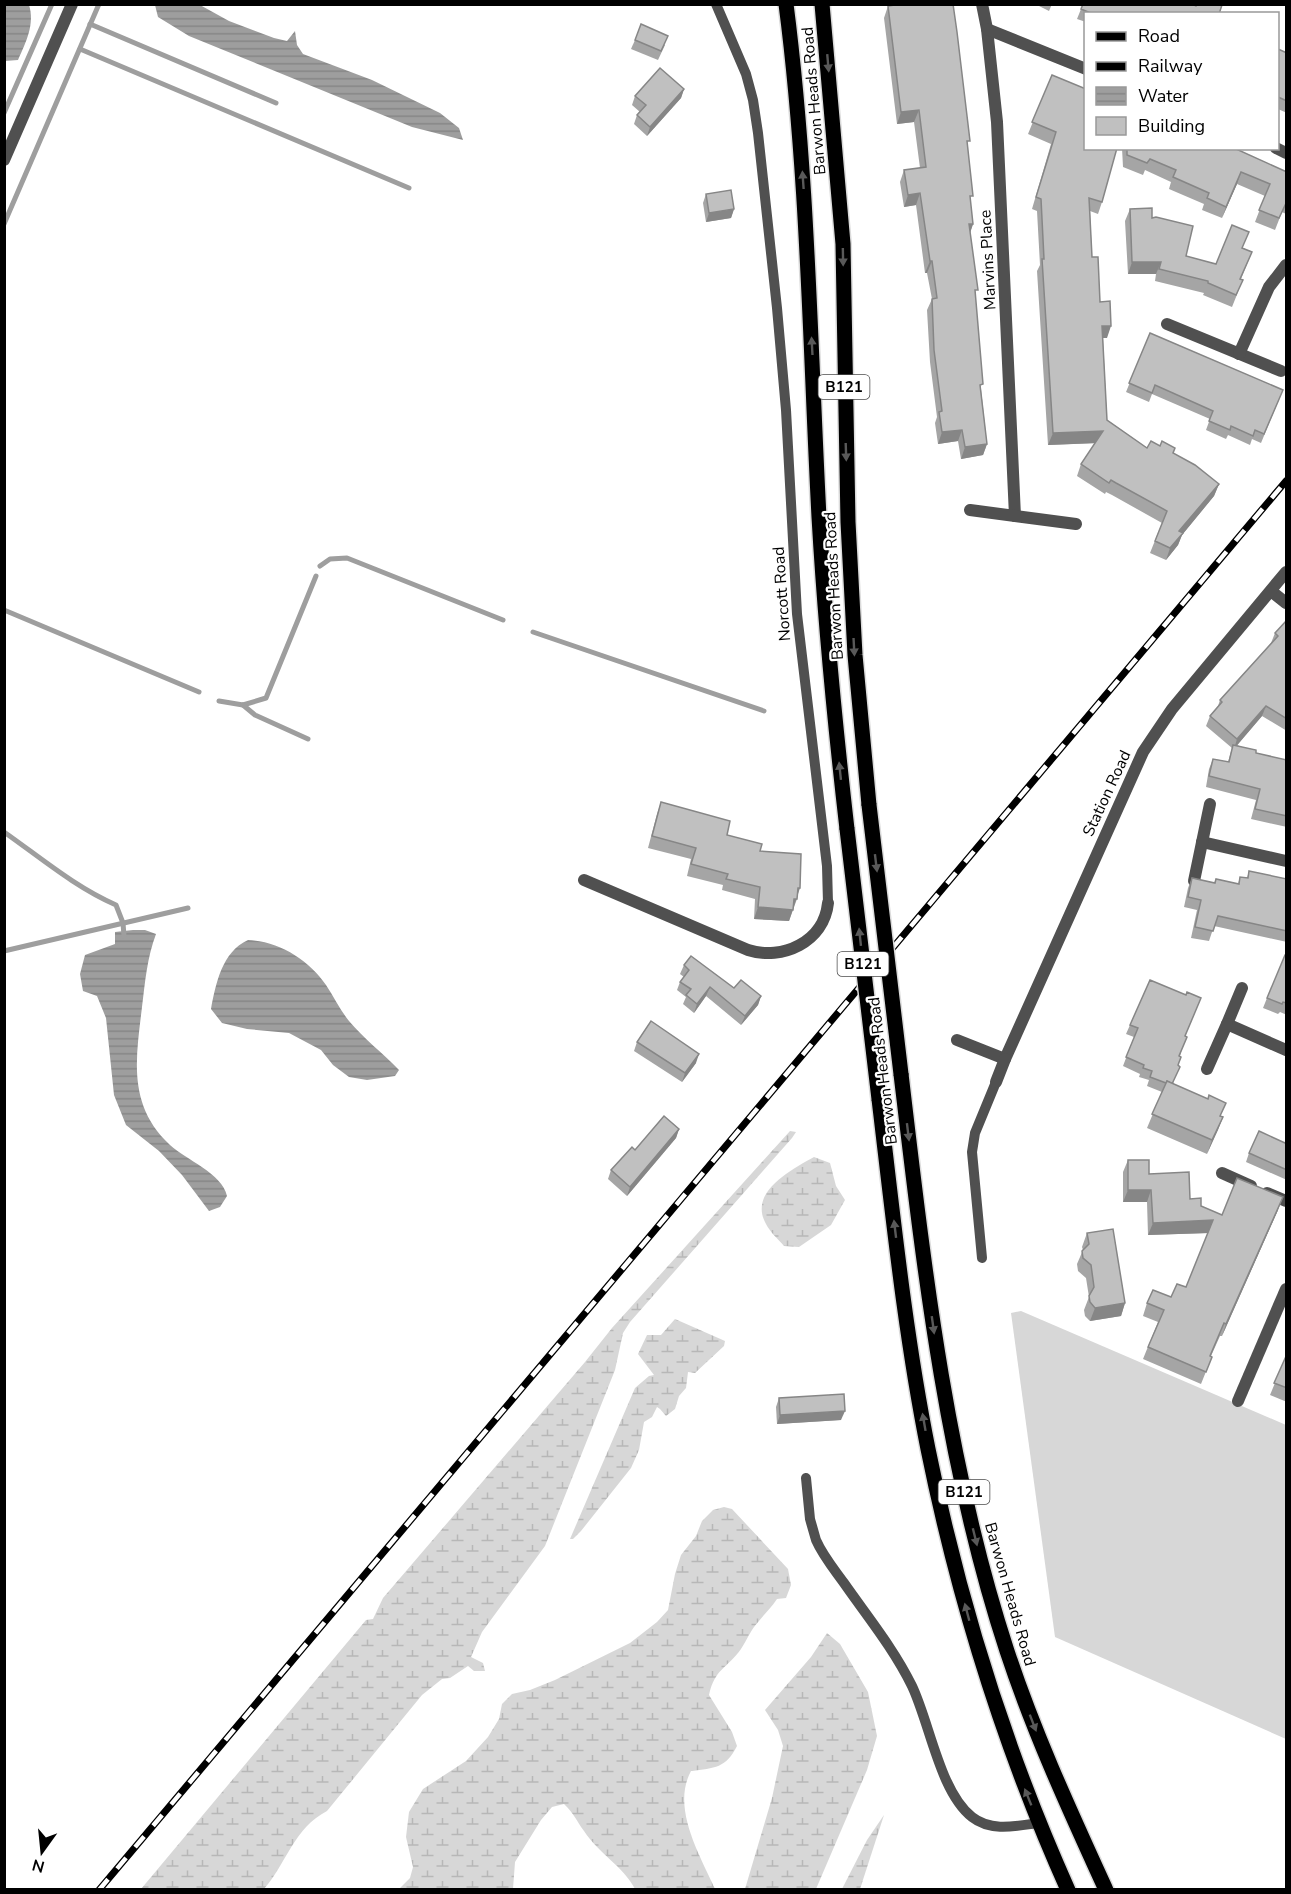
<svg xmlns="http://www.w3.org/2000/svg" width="1291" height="1894" font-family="'Nunito Sans',sans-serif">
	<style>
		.grass { fill: #d7d7d7 }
		.wetland { fill: url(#wetland-marsh) }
		.water { fill: url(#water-rules) }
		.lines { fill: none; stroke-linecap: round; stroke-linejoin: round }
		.stream { stroke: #9e9e9e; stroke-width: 5 }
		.primary-casing { stroke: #dbdbdb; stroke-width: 18 }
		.lane { stroke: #505050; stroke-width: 10 }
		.street { stroke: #505050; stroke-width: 12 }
		.primary { stroke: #000; stroke-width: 15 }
		.rail-casing { stroke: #000; stroke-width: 7 }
		.rail { stroke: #fff; stroke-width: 4.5; stroke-dasharray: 14; stroke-linecap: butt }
		.primary-bridge-casing { stroke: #dbdbdb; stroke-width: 18; stroke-linecap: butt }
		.primary-bridge { stroke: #000; stroke-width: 15 }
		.wall { fill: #a5a5a5 }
		.shaded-wall { fill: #868686 }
		.building { fill: #c0c0c0; stroke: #868686; stroke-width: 1.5 }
		.oneway { fill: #595959 }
		.labels { text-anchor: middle; stroke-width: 4.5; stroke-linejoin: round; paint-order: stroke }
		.shield { fill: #fff; stroke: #4c4c4c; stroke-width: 1.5 }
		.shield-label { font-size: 15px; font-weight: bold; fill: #000 }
		.street-label { font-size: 16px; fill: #000; stroke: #fff }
	</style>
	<defs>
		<pattern id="wetland-marsh" width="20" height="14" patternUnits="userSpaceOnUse" patternTransform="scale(1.5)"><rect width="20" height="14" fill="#d7d7d7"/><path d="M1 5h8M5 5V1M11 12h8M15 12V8" fill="none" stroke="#b7b7b7"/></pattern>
		<pattern id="water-rules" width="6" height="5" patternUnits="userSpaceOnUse" patternTransform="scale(1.5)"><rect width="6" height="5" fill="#9e9e9e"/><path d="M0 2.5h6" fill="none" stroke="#868686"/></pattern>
	</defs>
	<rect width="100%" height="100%" fill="#fff"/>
	<polygon class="grass" points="1021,1311 1286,1425 1286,1739 1055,1637 1011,1313"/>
	<g class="wetland">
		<path d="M790,1131L796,1132L792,1138L630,1322L623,1333L615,1370L545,1546L482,1632L471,1657L483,1663L485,1671H474L468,1666L450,1678L442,1679L422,1695L327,1811C294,1828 286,1864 264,1889H141L366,1620L373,1619L383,1598L585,1362L612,1328Z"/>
		<path d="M814,1157L830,1163L836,1186L845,1200L831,1225L799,1247L784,1246C778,1239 770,1232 766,1224C748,1192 791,1170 814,1157Z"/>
		<polygon points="675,1319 725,1341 724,1346 695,1373 688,1372 686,1388 679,1396 675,1409 666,1416 660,1409 657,1407 652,1417 644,1422 639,1450 631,1468 581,1531 573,1539 570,1539 635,1388 649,1376 654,1375 638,1354 647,1335 661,1335"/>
		<path d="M724,1507L732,1509L788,1569L791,1585L786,1598L777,1599C771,1608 765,1613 759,1621C751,1629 747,1640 741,1649C727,1669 715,1668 709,1695L732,1732L737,1746C726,1768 715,1768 691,1771C671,1808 700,1855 715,1889H635C623,1866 598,1853 584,1831C576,1820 575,1815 564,1804L552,1807L541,1820L515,1862L513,1889H399L410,1878L413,1867L406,1837L409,1812L423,1789L466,1761L488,1737L499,1719L502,1704L512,1694L530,1690L555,1680L630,1643L657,1622L668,1610L675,1574L681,1555L696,1536L702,1521L713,1510Z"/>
		<polygon points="827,1633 840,1644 868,1692 877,1736 867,1770 816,1889 745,1889 772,1798 783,1746 778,1730 765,1710 811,1657"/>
		<polygon points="884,1815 860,1889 842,1889 867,1840"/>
	</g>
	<g class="water">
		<path d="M4,5H29C35,24 26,42 18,60L5,61Z"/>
		<polygon points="155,5 200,5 229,21 274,38 287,41 295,31 297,45 303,54 372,80 440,113 459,128 463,140 412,127 189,36 158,17"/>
		<path d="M133,930H145L156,934C147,958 145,982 142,1007C136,1058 127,1105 170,1145C186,1160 222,1173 227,1196L220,1207L209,1211L182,1175L159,1151L126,1125L114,1095L106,1018L97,996L83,991L80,974L85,955L115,944V932Z"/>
		<path d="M248,940C279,941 309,960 326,985C334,997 340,1010 349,1021C364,1039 383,1053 399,1070L395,1076L367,1080L349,1077L333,1065L321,1050L289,1033L247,1029L222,1023L211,1009C216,983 222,952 248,940Z"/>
	</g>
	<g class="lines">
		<g class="stream">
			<polyline points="90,24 276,103"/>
			<polyline points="80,49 409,188"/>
			<polyline points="4,113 52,4"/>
			<polyline points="4,224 99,4"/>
			<polyline points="320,566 330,559 347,558 503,620"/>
			<polyline points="4,610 199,692"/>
			<polyline points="533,632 764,711"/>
			<polyline points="219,701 243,705 266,698 316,576"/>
			<polyline points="243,705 255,715 308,739"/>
			<path d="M4,832C41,858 75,887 116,905L123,923L124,936"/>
			<polyline points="4,951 188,908"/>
		</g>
		<g class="primary-casing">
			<g id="primary">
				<path d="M786,4C808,174 810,346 819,517C825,621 835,725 847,829"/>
				<polyline points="822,4 843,244 848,522 855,655 869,805"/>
				<path d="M901,1074C924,1268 946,1465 1007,1651C1034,1733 1070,1811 1106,1890"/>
				<path d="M879,1099C893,1216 905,1334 928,1449C959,1602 1004,1747 1068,1890"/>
			</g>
		</g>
		<g class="lane">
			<polyline points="716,4 746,74 753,100 758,133 777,308 786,410 797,614 827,866 828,903"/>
			<polyline points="982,1258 972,1152 975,1133 996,1082"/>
			<path d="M806,1478L810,1519L816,1540C823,1556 834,1569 844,1583C867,1616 894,1649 912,1686C930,1724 940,1792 972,1817C991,1832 1016,1826 1038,1823"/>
		</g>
		<g class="street">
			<polyline points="982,4 987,29 997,122 1015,516"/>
			<polyline points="987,29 1086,69"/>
			<polyline points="1276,148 1286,153"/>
			<polyline points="4,160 72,4"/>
			<polyline points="1167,324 1281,371"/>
			<polyline points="1239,354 1269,287 1286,265"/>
			<polyline points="970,510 1076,524"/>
			<polyline points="1271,591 1286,603"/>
			<polyline points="1202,842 1286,861"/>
			<path d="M584,880L748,950C782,961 824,942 828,903"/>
			<polyline points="1194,881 1210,804"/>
			<polyline points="1242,988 1227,1024 1286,1050"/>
			<polyline points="957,1040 1005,1059 1143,752 1172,709 1286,572"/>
			<polyline points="1207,1069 1227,1024"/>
			<polyline points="996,1082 1005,1059"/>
			<polyline points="1222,1173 1251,1186"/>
			<polyline points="1267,1193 1286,1201"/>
			<polyline points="1238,1401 1286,1289"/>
		</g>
		<use href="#primary" class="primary"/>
		<g class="rail-casing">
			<polyline id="rail" points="99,1890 1286,481"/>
		</g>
		<use href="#rail" class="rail"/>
		<g class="primary-bridge-casing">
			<g id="primary-bridge">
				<polyline points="869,805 901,1074"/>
				<polyline points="847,829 879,1099"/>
			</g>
		</g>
		<use href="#primary-bridge" class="primary-bridge"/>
	</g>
	<g class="wall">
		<polygon points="1035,4 1052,4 1049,11"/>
		<polygon points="1083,4 1219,14 1086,14 1086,22 1077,19"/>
		<polygon points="888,6 968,147 970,202 973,224 970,233 975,297 981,389 987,444 983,455 961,459 958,441 938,444 935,423 937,417 930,362 927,310 932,299 927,273 925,273 916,205 904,207 900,182 904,170 920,168 914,122 897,124 884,18"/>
		<polygon points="635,40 665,45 658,60 631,49"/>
		<polygon points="1278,49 1287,53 1287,113 1278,109"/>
		<polygon points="1052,75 1102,202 1098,214 1090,211 1092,257 1107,338 1103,338 1107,420 1147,448 1173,453 1219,484 1214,496 1182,535 1178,545 1166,560 1150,553 1162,523 1112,495 1106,492 1105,494 1077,476 1081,464 1095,443 1048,445 1037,271 1040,265 1037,211 1032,209 1051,144 1028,134"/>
		<polygon points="684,89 681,98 647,136 634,124 637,115 640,112 632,105 635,96"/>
		<polygon points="1122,148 1234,148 1287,172 1287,212 1286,214 1282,212 1275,230 1255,222 1265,196 1237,184 1222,218 1202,210 1204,204 1169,189 1171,182 1145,170 1143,175 1123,167"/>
		<polygon points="706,194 734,209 731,218 706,222 703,203"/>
		<polygon points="1130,209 1152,218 1186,256 1216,264 1243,248 1252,252 1241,279 1238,292 1232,307 1203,295 1204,293 1155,281 1156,274 1128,274 1125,221"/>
		<polygon points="1150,333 1283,390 1261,443 1252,439 1250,445 1228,435 1226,439 1206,430 1210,419 1152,394 1149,402 1126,392"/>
		<polygon points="1287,620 1287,731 1262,716 1237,745 1256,753 1287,760 1287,827 1251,819 1256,800 1206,787 1209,769 1213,759 1228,762 1232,748 1206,726 1210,716 1218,706 1220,700 1271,643 1275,633"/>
		<polygon points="661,802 760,851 797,895 797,899 789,921 754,919 755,899 722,890 723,885 687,876 691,859 648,848 657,814"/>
		<polygon points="1249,871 1287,879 1287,942 1214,926 1209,941 1191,938 1197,910 1184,907 1188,888 1192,878 1214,883 1216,879 1238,884 1240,877 1247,878"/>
		<polygon points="1287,955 1287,1015 1280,1012 1278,1014 1263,1008 1267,998"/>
		<polygon points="684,965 734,988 761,996 758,1005 741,1025 706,996 694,1013 683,1004 686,997 677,990 680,982 684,977 680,974"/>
		<polygon points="1186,995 1201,998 1185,1036 1173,1084 1223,1117 1207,1154 1147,1128 1162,1092 1147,1086 1149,1080 1139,1077 1140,1074 1123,1066 1134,1037 1126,1034 1130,1025"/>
		<polygon points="637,1042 696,1063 682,1082 634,1051"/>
		<polygon points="679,1129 676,1138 627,1196 608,1179 611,1170"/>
		<polygon points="1287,1140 1287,1180 1246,1162 1249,1153 1285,1143"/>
		<polygon points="1128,1160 1149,1174 1201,1206 1222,1215 1278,1210 1222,1336 1220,1336 1211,1356 1207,1369 1201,1384 1143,1359 1158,1322 1143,1316 1147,1303 1171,1297 1186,1287 1208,1233 1148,1235 1147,1202 1123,1202 1123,1172"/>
		<polygon points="1087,1233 1125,1303 1121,1316 1090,1321 1085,1316 1084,1310 1089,1297 1086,1278 1078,1271 1077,1264 1083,1250 1082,1247"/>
		<polygon points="1287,1354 1287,1402 1270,1395"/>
		<polygon points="779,1398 841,1420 777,1424 776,1407"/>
	</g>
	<g class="shaded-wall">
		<polygon points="684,89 681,98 647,136 650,127"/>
		<polygon points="919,110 914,122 897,124 901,112"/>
		<polygon points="1241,172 1237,184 1222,218 1226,207"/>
		<polygon points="920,193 916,205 904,207 908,195"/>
		<polygon points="734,209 731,218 706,222 709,213"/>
		<polygon points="969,224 973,224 969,236"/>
		<polygon points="930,261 932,261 927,273 925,273"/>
		<polygon points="1132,262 1161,262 1156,274 1128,274"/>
		<polygon points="1102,326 1111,326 1107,338 1098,338"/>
		<polygon points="962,430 958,441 938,444 942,432"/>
		<polygon points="1103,431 1099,443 1048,445 1053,433"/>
		<polygon points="987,444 983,455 961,459 965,447"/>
		<polygon points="1219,484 1214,496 1182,535 1178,545 1166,560 1170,548 1179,531"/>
		<polygon points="1266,706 1262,716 1234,749 1237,739"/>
		<polygon points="798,888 800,888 789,921 754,919 758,907"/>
		<polygon points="710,987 706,996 694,1013 697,1004"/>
		<polygon points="761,996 758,1005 741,1025 745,1016"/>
		<polygon points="699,1054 696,1063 682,1082 685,1073"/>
		<polygon points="1223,1117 1218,1130 1207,1154 1212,1140"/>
		<polygon points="679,1129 676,1138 627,1196 630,1187"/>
		<polygon points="1128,1190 1151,1190 1147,1202 1123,1202"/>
		<polygon points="1283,1197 1278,1210 1222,1336 1226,1324"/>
		<polygon points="1213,1220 1209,1233 1148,1235 1153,1223"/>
		<polygon points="1125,1303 1121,1316 1090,1321 1095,1308"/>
		<polygon points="845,1411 841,1420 777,1424 780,1415"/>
	</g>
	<g class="building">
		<polygon points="902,4 953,4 957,32 970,141 967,141 973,196 970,196 973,224 969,224 978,290 975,290 983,384 980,385 987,444 965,447 962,430 942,432 939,412 942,411 934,350 932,299 937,298 932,261 930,261 920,193 908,195 904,170 926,167 919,110 901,112 888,6"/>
		<polygon points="1083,4 1192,4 1196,6 1197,4 1222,5 1219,14 1093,14 1081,9"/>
		<polygon points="641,24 668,36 661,51 635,40"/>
		<polygon points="1278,49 1287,53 1287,101 1278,97"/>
		<polygon points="660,68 684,89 650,127 637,115 646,105 635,96"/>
		<polygon points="1052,75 1086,89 1086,148 1117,148 1102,202 1089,198 1092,257 1098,257 1100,302 1110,301 1111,326 1102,326 1107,420 1147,448 1151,441 1160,446 1162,441 1175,448 1173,453 1195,465 1219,484 1179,531 1183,533 1170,548 1155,541 1167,511 1116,483 1111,480 1109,483 1081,464 1103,431 1053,433 1042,259 1044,259 1041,199 1036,197 1056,132 1032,122"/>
		<polygon points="1127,148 1234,148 1287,172 1287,201 1279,218 1259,210 1270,184 1241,172 1226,207 1207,198 1209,193 1173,177 1176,170 1150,159 1147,163 1127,155"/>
		<polygon points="731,190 734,209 709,213 706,194"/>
		<polygon points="1152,208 1152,218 1156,217 1193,226 1186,256 1216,264 1232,225 1249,232 1242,248 1252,252 1240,279 1243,280 1236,295 1208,283 1208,281 1159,269 1161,262 1132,262 1130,209"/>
		<polygon points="1150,333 1283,390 1264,434 1255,430 1253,436 1231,426 1230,430 1209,421 1213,411 1155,385 1152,393 1129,383"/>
		<polygon points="1287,620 1287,719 1266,706 1237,739 1210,716 1222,702 1220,700 1278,636 1275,633"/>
		<polygon points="1233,745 1256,750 1256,753 1287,760 1287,816 1255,809 1260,789 1209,776 1213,759 1229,762"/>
		<polygon points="661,802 730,821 727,835 762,844 760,851 801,854 800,888 798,888 797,899 794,899 793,910 758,907 760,887 726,879 728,874 691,864 696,848 652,836"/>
		<polygon points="1249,871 1287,879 1287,931 1218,916 1213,931 1195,927 1201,900 1188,897 1192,878 1215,883 1216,879 1239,884 1240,877 1248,878"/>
		<polygon points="1285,955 1287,955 1287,1003 1283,1002 1282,1004 1267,998"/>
		<polygon points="691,956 734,988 741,980 761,996 745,1016 710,987 697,1004 686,995 691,989 680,982 689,970 684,965"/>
		<polygon points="1150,980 1186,995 1187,992 1201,998 1185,1036 1187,1037 1179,1056 1181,1057 1178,1065 1180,1067 1172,1084 1167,1081 1166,1083 1150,1077 1152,1071 1143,1068 1144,1065 1126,1057 1138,1028 1130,1025"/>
		<polygon points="651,1021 699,1054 685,1073 637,1042"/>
		<polygon points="1167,1081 1208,1099 1209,1095 1226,1103 1220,1116 1223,1117 1212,1140 1152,1114"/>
		<polygon points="664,1116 679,1129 630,1187 611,1170 632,1147 635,1150"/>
		<polygon points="1259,1131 1285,1143 1287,1140 1287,1170 1249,1153"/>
		<polygon points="1128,1160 1149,1160 1149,1174 1189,1172 1190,1199 1201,1198 1201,1206 1222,1215 1237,1178 1283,1197 1226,1324 1224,1323 1210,1356 1212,1357 1206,1372 1148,1347 1164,1310 1147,1303 1153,1290 1171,1297 1177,1284 1186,1287 1213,1220 1153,1223 1151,1190 1128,1190"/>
		<polygon points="1113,1229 1125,1303 1095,1308 1090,1302 1089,1296 1094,1287 1091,1265 1083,1258 1082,1251 1089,1244 1087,1233"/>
		<polygon points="1287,1354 1287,1388 1274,1383"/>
		<polygon points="844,1394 845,1411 780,1415 779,1398"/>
	</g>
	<defs><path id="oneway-solid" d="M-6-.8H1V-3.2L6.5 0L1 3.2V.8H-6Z" transform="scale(1.5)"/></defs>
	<g class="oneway">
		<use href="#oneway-solid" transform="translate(828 63) rotate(85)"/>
		<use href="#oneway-solid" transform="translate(803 180) rotate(-94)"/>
		<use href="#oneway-solid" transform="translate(843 257) rotate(89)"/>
		<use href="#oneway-solid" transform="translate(812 346) rotate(-93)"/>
		<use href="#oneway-solid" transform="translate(846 452) rotate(88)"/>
		<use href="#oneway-solid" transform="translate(854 647) rotate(87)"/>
		<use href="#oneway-solid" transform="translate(840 771) rotate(-96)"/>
		<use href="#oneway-solid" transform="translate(876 863) rotate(83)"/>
		<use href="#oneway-solid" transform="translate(860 937) rotate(-96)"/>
		<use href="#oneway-solid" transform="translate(908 1132) rotate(83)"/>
		<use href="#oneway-solid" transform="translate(895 1229) rotate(-97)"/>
		<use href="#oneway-solid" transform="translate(933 1325) rotate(82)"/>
		<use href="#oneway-solid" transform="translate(924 1422) rotate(-100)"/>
		<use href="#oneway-solid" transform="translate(975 1537) rotate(76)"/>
		<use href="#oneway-solid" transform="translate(967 1612) rotate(-105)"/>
		<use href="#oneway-solid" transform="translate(1033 1723) rotate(69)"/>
		<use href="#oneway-solid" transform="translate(1028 1797) rotate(-112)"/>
	</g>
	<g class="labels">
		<g class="shield">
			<rect x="818.5" y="375" width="51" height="24" rx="4.5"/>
			<rect x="837.5" y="952" width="51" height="24" rx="4.5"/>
			<rect x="938.5" y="1480" width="51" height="24" rx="4.5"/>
		</g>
		<g class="shield-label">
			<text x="844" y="392">B121</text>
			<text x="863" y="969">B121</text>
			<text x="964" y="1497">B121</text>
		</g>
		<g class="street-label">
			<text transform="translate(813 101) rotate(-95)" y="6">Barwon Heads Road</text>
			<text transform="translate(987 260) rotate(-93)" y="6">Marvins Place</text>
			<text transform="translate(833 586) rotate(-93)" y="6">Barwon Heads Road</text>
			<text transform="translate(781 594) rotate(-94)" y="6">Norcott Road</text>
			<text transform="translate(1106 793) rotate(-65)" y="6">Station Road</text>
			<text transform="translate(882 1071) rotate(-97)" y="6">Barwon Heads Road</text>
			<text transform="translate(1011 1594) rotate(74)" y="6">Barwon Heads Road</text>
		</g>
	</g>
	<rect width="1291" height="1894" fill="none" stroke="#000000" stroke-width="12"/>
	<rect x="1084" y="12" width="195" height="138" fill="#ffffff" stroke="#999999" stroke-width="1.5"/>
	<rect x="1096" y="32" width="30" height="9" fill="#000000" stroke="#999999" stroke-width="1.5"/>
	<text x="1138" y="42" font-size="18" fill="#000000">Road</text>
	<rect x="1096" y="62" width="30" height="9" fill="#000000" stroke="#999999" stroke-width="1.5"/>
	<text x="1138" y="72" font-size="18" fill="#000000">Railway</text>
	<rect x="1096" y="87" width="30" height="18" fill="url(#water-rules)" stroke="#999999" stroke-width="1.5"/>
	<text x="1138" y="102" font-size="18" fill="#000000">Water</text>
	<rect x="1096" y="117" width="30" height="18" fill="#c0c0c0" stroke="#999999" stroke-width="1.5"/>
	<text x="1138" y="132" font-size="18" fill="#000000">Building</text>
	<g transform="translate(42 1852) rotate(195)" stroke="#ffffff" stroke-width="4.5" paint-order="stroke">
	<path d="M0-4.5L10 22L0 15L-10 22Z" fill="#000000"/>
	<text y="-9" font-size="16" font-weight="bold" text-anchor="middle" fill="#000000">N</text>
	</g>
</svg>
